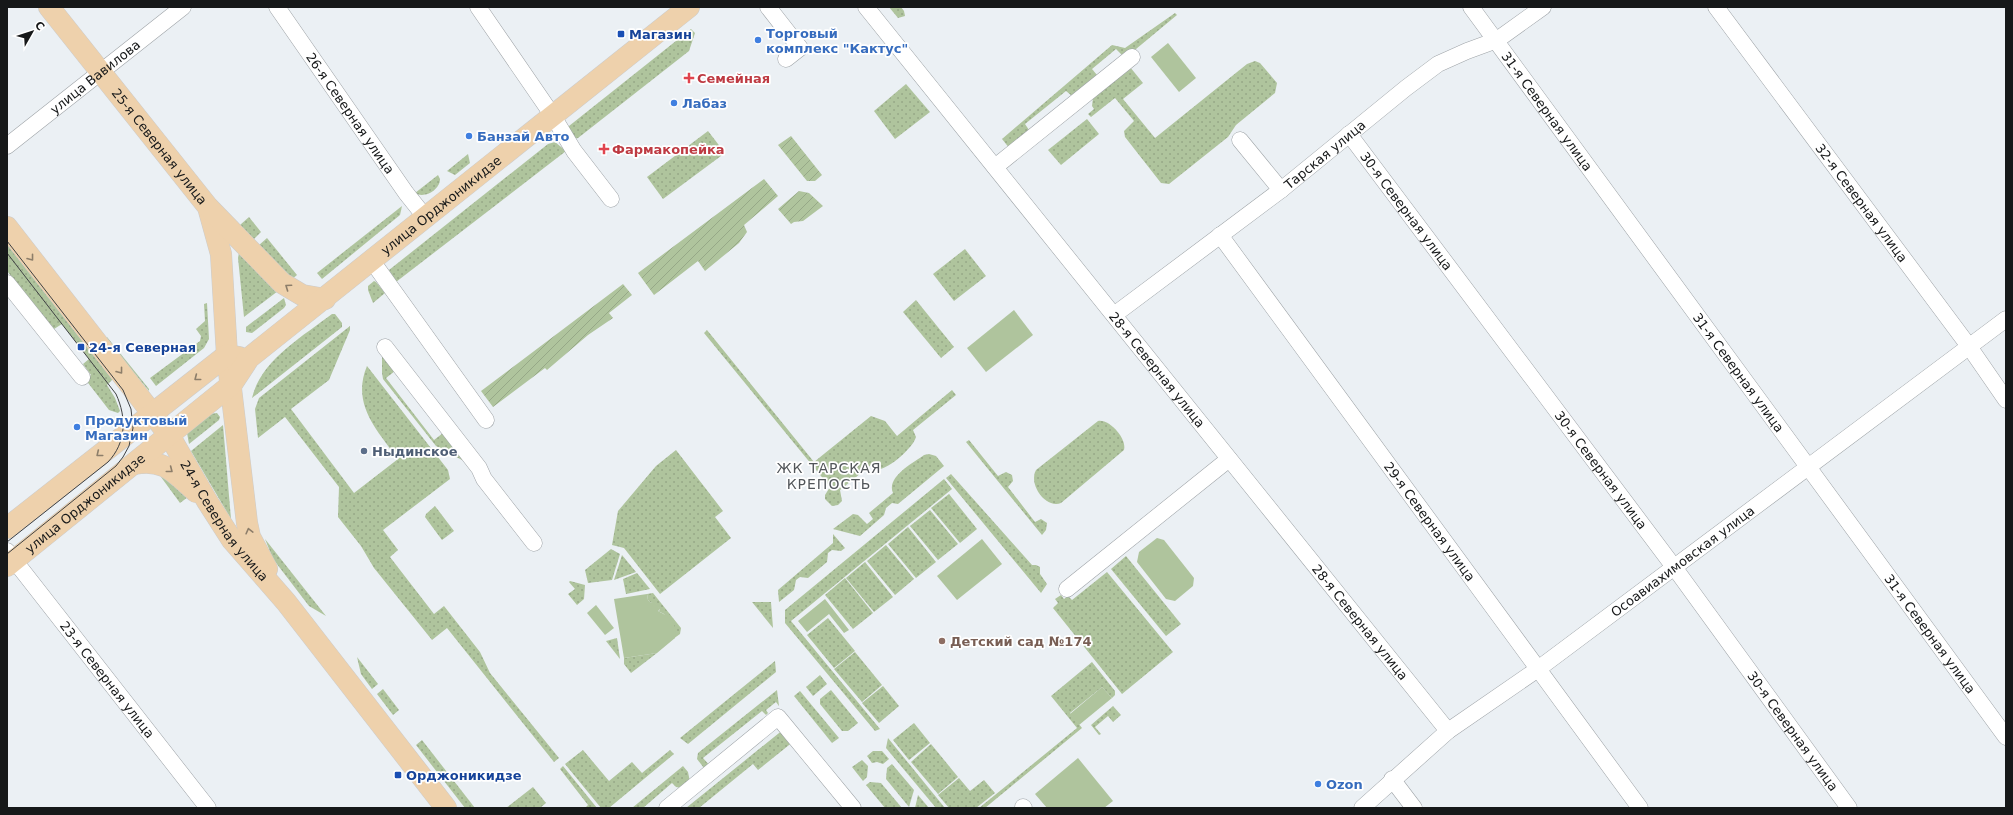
<svg xmlns="http://www.w3.org/2000/svg" width="2013" height="815" font-family="'DejaVu Sans',sans-serif">
	<style>
		.grass { fill: url(#grass-dots) }
		.garden { fill: url(#garden-furrows) }
		.pitch { fill: #afc49d }
		.lines { fill: none; stroke-linecap: round; stroke-linejoin: round }
		.minor-casing { stroke: #9ea3a7; stroke-width: 17 }
		.major-casing { stroke: #ccc; stroke-width: 22 }
		.minor { stroke: #fff; stroke-width: 16 }
		.major { stroke: #eed1ac; stroke-width: 21 }
		.tram { stroke: #404244; stroke-width: 1 }
		.oneway { stroke: #8d7e6a }
		.transit-dot { fill: #1a4fb4; stroke: #fff; stroke-width: 1.5 }
		.shop-dot { fill: #3f7fe0; stroke: #fff; stroke-width: 1.5 }
		.health-dot { fill: #e0444e; stroke: #fff; stroke-width: 1.5 }
		.service-dot { fill: #5c6f8a; stroke: #fff; stroke-width: 1.5 }
		.education-dot { fill: #8d6e63; stroke: #fff; stroke-width: 1.5 }
		.labels { text-anchor: middle; stroke-width: 3.5; stroke-linejoin: round; paint-order: stroke }
		.shop-label { font-size: 13px; font-weight: bold; fill: #366cbe; stroke: #fff; text-anchor: start }
		.transit-label { font-size: 13px; font-weight: bold; fill: #164399; stroke: #fff; text-anchor: start }
		.street-label { font-size: 13px; fill: #161819; stroke: #fff }
		.health-label { font-size: 13px; font-weight: bold; fill: #be3a42; stroke: #fff; text-anchor: start }
		.service-label { font-size: 13px; font-weight: bold; fill: #4e5e75; stroke: #fff; text-anchor: start }
		.education-label { font-size: 13px; font-weight: bold; fill: #785e54; stroke: #fff; text-anchor: start }
		.neighbourhood-label { font-size: 14px; letter-spacing: 1px; fill: #52565a; stroke: #fff }
	</style>
	<defs>
		<pattern id="grass-dots" width="8" height="8" patternUnits="userSpaceOnUse"><rect width="8" height="8" fill="#afc49d"/><path d="M2 2h.1M6 6h.1" fill="none" stroke="#96a887" stroke-width="1.8" stroke-linecap="round"/></pattern>
		<pattern id="garden-furrows" width="10" height="10" patternUnits="userSpaceOnUse"><rect width="10" height="10" fill="#afc49d"/><path d="M-1 1l2-2M0 10L10 0M9 11l2-2" fill="none" stroke="#96a887"/></pattern>
	</defs>
	<rect width="100%" height="100%" fill="#ebf0f4"/>
	<g class="grass">
		<polygon points="889,7 901,7 904,11 905,16 898,18"/>
		<polygon points="1175,13 1177,15 1130,54 1122,55 1116,49 1092,69 1097,75 1072,96 1066,91 1025,124 1029,130 1010,149 1002,139 1112,45 1125,48"/>
		<polygon points="691,29 695,33 689,51 578,138 574,139 568,131 569,126"/>
		<polygon points="1255,61 1260,63 1277,83 1275,93 1236,125 1228,137 1169,184 1161,183 1125,137 1124,131 1134,121 1115,98 1091,117 1088,114 1094,109 1092,106 1093,98 1130,67 1143,83 1123,99 1155,138 1247,64"/>
		<polygon points="906,84 930,112 895,139 874,111"/>
		<polygon points="1087,119 1099,134 1061,165 1048,150"/>
		<polygon points="708,131 725,153 663,199 647,177"/>
		<polygon points="555,142 566,151 396,282 389,270 548,144"/>
		<polygon points="468,154 470,163 455,175 447,171"/>
		<path d="M438,175L440,179C440,190 424,199 415,193Z"/>
		<polygon points="402,206 400,215 322,279 317,273"/>
		<polygon points="249,217 261,232 253,240 240,225"/>
		<polygon points="7,234 113,379 107,385 115,398 120,411 118,413 109,410 85,379 91,375 83,364 89,359 62,324 54,329 7,271"/>
		<polygon points="267,238 297,275 291,280 258,246"/>
		<polygon points="965,249 986,276 954,301 933,274"/>
		<polygon points="239,253 278,291 244,317 238,258"/>
		<polygon points="374,281 376,282 385,293 373,303 368,290 368,286"/>
		<polygon points="284,298 286,305 284,308 252,333 246,332 246,327"/>
		<polygon points="916,300 954,347 941,358 903,312"/>
		<polygon points="207,303 209,339 204,348 156,386 150,378 200,341 201,336 196,329 205,321 204,304"/>
		<path d="M332,314H335L342,323V327L252,398C261,360 302,337 332,314Z"/>
		<path d="M350,326V330L329,380L291,409L354,493L398,459C377,430 351,404 367,366L448,470L450,479L383,530L398,550L390,557L434,614L444,606L480,652L490,673L559,758L554,762L447,628L432,640L374,568L361,546L338,517L339,487L285,417L258,438L255,409L259,398Z"/>
		<path d="M707,330L814,462L871,416L885,421L897,436L952,390L956,395L913,430L916,437C913,448 887,471 877,469L871,465L840,490L842,501L838,505L832,506L825,499V495L830,487L704,333Z"/>
		<polygon points="107,337 149,389 149,391 106,339"/>
		<polygon points="382,354 395,371 386,378 434,440 443,433 464,459 462,460 436,446 383,379 382,373"/>
		<polygon points="217,413 220,417 219,420 189,444 187,433 210,414"/>
		<path d="M1098,421C1110,419 1127,439 1124,450L1061,503C1046,509 1028,485 1036,470Z"/>
		<polygon points="223,425 231,519 191,451"/>
		<polygon points="969,440 998,476 1006,472 1012,475 1013,481 1008,487 1035,522 1041,519 1047,523 1046,530 1042,535 966,442"/>
		<polygon points="676,450 723,511 715,517 731,538 660,594 624,548 612,545 618,511 656,466"/>
		<path d="M929,454L936,456L944,466L898,504L892,503L886,508L884,515L860,536L833,529L853,514L858,515L867,524L873,519L869,513L893,493C886,477 913,463 924,455Z"/>
		<polygon points="166,472 188,497 180,503 161,477"/>
		<polygon points="951,474 1032,565 1036,565 1040,567 1040,574 1047,584 1041,593 946,478"/>
		<polygon points="944,479 952,489 791,621 880,729 875,731 785,623 785,610"/>
		<polygon points="949,494 977,529 960,543 931,508"/>
		<polygon points="435,506 454,531 442,540 425,517 426,514"/>
		<polygon points="930,510 958,544 938,560 910,526"/>
		<polygon points="908,527 936,562 916,578 888,544"/>
		<polygon points="833,534 845,548 841,551 832,550 828,553 827,562 808,578 800,577 796,580 794,590 779,602 778,590 833,543"/>
		<polygon points="265,539 326,616 309,606 273,559"/>
		<polygon points="886,545 914,579 895,595 867,561"/>
		<polygon points="611,549 620,554 612,580 588,583 585,570"/>
		<polygon points="622,555 636,572 614,580"/>
		<polygon points="1126,556 1181,624 1166,636 1111,569"/>
		<polygon points="865,562 893,597 874,612 846,578"/>
		<polygon points="1107,572 1173,652 1122,694 1053,608 1058,603 1055,599 1061,595 1064,599 1068,596 1072,600"/>
		<polygon points="637,573 650,589 626,594 623,579"/>
		<polygon points="845,578 873,613 853,629 825,595"/>
		<polygon points="570,581 585,585 584,599 577,605 568,594 575,589 569,582"/>
		<polygon points="653,593 681,628 680,634 673,639 675,638 664,614 658,611 660,610 654,602 651,603 648,600 647,594"/>
		<polygon points="752,602 771,602 773,628"/>
		<polygon points="828,618 855,651 834,668 807,635"/>
		<polygon points="617,638 620,659 606,641"/>
		<polygon points="855,652 882,685 862,702 834,669"/>
		<polygon points="657,653 631,673 624,664 624,658"/>
		<polygon points="357,657 378,684 372,689 361,674"/>
		<polygon points="775,661 776,672 688,744 680,738"/>
		<polygon points="1092,662 1115,691 1115,695 1112,698 1102,687 1070,713 1082,728 985,808 979,808 1077,728 1051,696"/>
		<polygon points="820,675 827,684 813,696 806,687"/>
		<polygon points="883,686 899,706 879,723 862,703"/>
		<polygon points="383,689 399,710 393,715 377,694"/>
		<polygon points="777,690 779,706 776,702 766,710 768,713 766,715 762,711 703,758 711,767 704,768 697,759 698,753"/>
		<polygon points="831,690 858,723 848,731 842,731 820,704 820,699"/>
		<polygon points="800,691 839,738 832,743 794,696"/>
		<polygon points="1113,706 1121,715 1113,722 1108,716 1095,727 1101,734 1099,735 1091,725"/>
		<polygon points="914,723 930,743 909,760 893,740"/>
		<polygon points="784,729 794,741 758,770 753,764 699,808 686,808"/>
		<polygon points="888,738 945,808 936,808 886,748"/>
		<polygon points="422,740 475,808 465,808 416,745"/>
		<polygon points="931,744 958,777 938,794 911,762"/>
		<polygon points="583,750 609,781 632,762 642,773 670,750 674,754 609,808 601,808 565,764"/>
		<polygon points="873,751 882,751 889,759 883,764 877,762 872,763 867,756"/>
		<polygon points="862,760 868,766 867,777 863,781 852,767"/>
		<polygon points="892,764 914,790 909,807 886,779 887,768"/>
		<polygon points="563,766 597,808 585,808 588,805 560,769"/>
		<polygon points="683,766 688,772 690,782 681,788 676,787 672,783 643,808 632,808"/>
		<polygon points="959,778 970,791 984,780 995,793 976,808 949,808 938,795"/>
		<polygon points="870,782 881,783 902,808 885,808 866,785"/>
		<polygon points="533,787 546,803 540,808 506,808"/>
		<polygon points="918,795 929,808 915,808"/>
	</g>
	<g class="garden">
		<polygon points="791,136 822,175 815,181 807,181 778,145"/>
		<polygon points="764,179 778,196 744,225 747,232 739,243 705,271 698,261 654,295 638,273"/>
		<polygon points="799,191 809,193 823,206 803,221 794,222 791,224 778,209"/>
		<polygon points="623,284 632,295 609,313 613,318 588,335 547,370 545,368 493,407 481,391"/>
	</g>
	<g class="pitch">
		<polygon points="1168,43 1196,78 1179,92 1151,57"/>
		<polygon points="1014,310 1033,335 986,372 967,348"/>
		<polygon points="1157,538 1164,540 1194,578 1193,586 1175,601 1166,599 1137,562 1139,552"/>
		<polygon points="982,539 1002,564 957,600 937,576"/>
		<path d="M647,594L648,600L651,603L654,601L660,609L658,611C670,617 678,624 675,638L657,653L624,658L614,599Z"/>
		<polygon points="825,599 849,630 844,633 829,614 807,632 798,621"/>
		<polygon points="596,605 614,628 605,635 587,613"/>
		<polygon points="1102,687 1112,698 1079,725 1070,714"/>
		<polygon points="1078,758 1113,801 1104,808 1047,808 1035,794"/>
	</g>
	<g class="lines">
		<g class="minor-casing">
			<g id="minor">
				<path id="s1" d="M277,7L406,193L426,218"/>
				<polyline points="478,7 553,116 574,151 611,199"/>
				<polyline points="768,7 800,48 786,59"/>
				<path id="s2" d="M866,7L1448,731"/>
				<path id="s3" d="M1471,7L2006,737"/>
				<path id="s4" d="M1716,7L1968,345L2006,400"/>
				<path id="s5" d="M1349,134L1674,567L1849,808"/>
				<polyline points="1240,140 1281,190"/>
				<path id="s6" d="M7,146L183,7"/>
				<polyline points="995,167 1132,57"/>
				<path id="s7" d="M1220,235L1640,808"/>
				<polyline points="372,261 486,420"/>
				<polyline points="7,283 82,377"/>
				<path id="s8" d="M1114,315L1281,190L1406,88L1438,64L1467,51L1497,40L1543,7"/>
				<polyline points="385,347 479,468 484,479 534,543"/>
				<path id="s9" d="M7,551L208,808"/>
				<polyline points="1067,589 1229,459"/>
				<polyline points="1392,779 1414,808"/>
				<polyline points="1023,807 1024,808"/>
				<polyline points="667,808 778,717 853,808"/>
				<path id="s10" d="M1362,808L1448,731L1538,669L2006,319"/>
			</g>
		</g>
		<g class="major-casing">
			<g id="major">
				<path id="s11" d="M49,7L208,207L221,254L227,355L247,523L250,537L267,569"/>
				<polyline points="209,208 282,283 302,295 325,299"/>
				<path id="s12" d="M7,227L169,435L207,501L232,540L286,602L446,808"/>
				<path d="M134,464C165,458 174,473 196,492"/>
				<polyline points="7,528 227,355 239,357"/>
				<path id="s13" d="M7,566L232,384L249,358L689,7"/>
			</g>
		</g>
		<use href="#minor" class="minor"/>
		<use href="#major" class="major"/>
		<g class="tram">
			<polyline points="7,241 123,390 131,409 133,428 129,446 123,457 116,466 7,554"/>
			<path d="M7,253L116,394C127,418 126,443 108,462L7,542"/>
		</g>
	</g>
	<defs><path id="oneway-chevron" d="M-2-3.5L2.5 0L-2 3.5" fill="none" stroke-width="1.6" stroke-linecap="round" stroke-linejoin="round"/></defs>
	<g class="oneway">
		<use href="#oneway-chevron" transform="translate(31 258) rotate(52)"/>
		<use href="#oneway-chevron" transform="translate(288 287) rotate(-145)"/>
		<use href="#oneway-chevron" transform="translate(120 371) rotate(52)"/>
		<use href="#oneway-chevron" transform="translate(197 378) rotate(142)"/>
		<use href="#oneway-chevron" transform="translate(99 454) rotate(141)"/>
		<use href="#oneway-chevron" transform="translate(170 470) rotate(38)"/>
		<use href="#oneway-chevron" transform="translate(249 531) rotate(-104)"/>
	</g>
	<g class="transit-dot">
		<rect x="617" y="30" width="8" height="8" rx="2"/>
		<rect x="77" y="343" width="8" height="8" rx="2"/>
		<rect x="394" y="771" width="8" height="8" rx="2"/>
	</g>
	<g class="shop-dot">
		<circle cx="758" cy="40" r="4"/>
		<circle cx="674" cy="103" r="4"/>
		<circle cx="469" cy="136" r="4"/>
		<circle cx="77" cy="427" r="4"/>
		<circle cx="1318" cy="784" r="4"/>
	</g>
	<g class="health-dot">
		<path d="M687 72h4v4h4v4h-4v4h-4v-4h-4v-4h4z"/>
		<path d="M602 143h4v4h4v4h-4v4h-4v-4h-4v-4h4z"/>
	</g>
	<circle class="service-dot" cx="364" cy="451" r="4"/>
	<circle class="education-dot" cx="942" cy="641" r="4"/>
	<g class="labels">
		<g class="shop-label">
			<text x="766" y="38">Торговый<tspan x="766" dy="15">комплекс "Кактус"</tspan></text>
			<text x="682" y="108">Лабаз</text>
			<text x="477" y="141">Банзай Авто</text>
			<text x="85" y="425">Продуктовый<tspan x="85" dy="15">Магазин</tspan></text>
			<text x="1326" y="789">Ozon</text>
		</g>
		<g class="transit-label">
			<text x="629" y="39">Магазин</text>
			<text x="89" y="352">24-я Северная</text>
			<text x="406" y="780">Орджоникидзе</text>
		</g>
		<g class="street-label">
			<text dy="5" stroke="none"><textPath href="#s6" startOffset="112">улица Вавилова</textPath></text>
			<text dy="5" stroke="none"><textPath href="#s3" startOffset="129">31-я Северная улица</textPath></text>
			<text dy="5" stroke="none"><textPath href="#s1" startOffset="129">26-я Северная улица</textPath></text>
			<text dy="5" stroke="none"><textPath href="#s11" startOffset="178">25-я Северная улица</textPath></text>
			<text dy="5" stroke="none"><textPath href="#s8" startOffset="265">Тарская улица</textPath></text>
			<text dy="5" stroke="none"><textPath href="#s4" startOffset="244">32-я Северная улица</textPath></text>
			<text dy="5" stroke="none"><textPath href="#s13" startOffset="566">улица Орджоникидзе</textPath></text>
			<text dy="5" stroke="none"><textPath href="#s5" startOffset="96">30-я Северная улица</textPath></text>
			<text dy="5" stroke="none"><textPath href="#s2" startOffset="465">28-я Северная улица</textPath></text>
			<text dy="5" stroke="none"><textPath href="#s3" startOffset="453">31-я Северная улица</textPath></text>
			<text dy="5" stroke="none"><textPath href="#s5" startOffset="420">30-я Северная улица</textPath></text>
			<text dy="5" stroke="none"><textPath href="#s13" startOffset="100">улица Орджоникидзе</textPath></text>
			<text dy="5" stroke="none"><textPath href="#s12" startOffset="366">24-я Северная улица</textPath></text>
			<text dy="5" stroke="none"><textPath href="#s7" startOffset="355">29-я Северная улица</textPath></text>
			<text dy="5" stroke="none"><textPath href="#s10" startOffset="405">Осоавиахимовская улица</textPath></text>
			<text dy="5" stroke="none"><textPath href="#s2" startOffset="789">28-я Северная улица</textPath></text>
			<text dy="5" stroke="none"><textPath href="#s3" startOffset="777">31-я Северная улица</textPath></text>
			<text dy="5" stroke="none"><textPath href="#s9" startOffset="163">23-я Северная улица</textPath></text>
			<text dy="5" stroke="none"><textPath href="#s5" startOffset="744">30-я Северная улица</textPath></text>
		</g>
		<g class="health-label">
			<text x="697" y="83">Семейная</text>
			<text x="612" y="154">Фармакопейка</text>
		</g>
		<g class="service-label">
			<text x="372" y="456">Ныдинское</text>
		</g>
		<g class="education-label">
			<text x="950" y="646">Детский сад №174</text>
		</g>
		<g class="neighbourhood-label">
			<text x="829" y="473">ЖК ТАРСКАЯ<tspan x="829" dy="16">КРЕПОСТЬ</tspan></text>
		</g>
	</g>
	<rect width="2013" height="815" fill="none" stroke="#161819" stroke-width="16"/>
	<g transform="translate(32 32) rotate(51)" stroke="#ffffff" stroke-width="3" paint-order="stroke">
	<path d="M0-3L7 15L0 10L-7 15Z" fill="#161819"/>
	<text y="-6" font-size="11" font-weight="bold" text-anchor="middle" fill="#161819">С</text>
	</g>
</svg>
